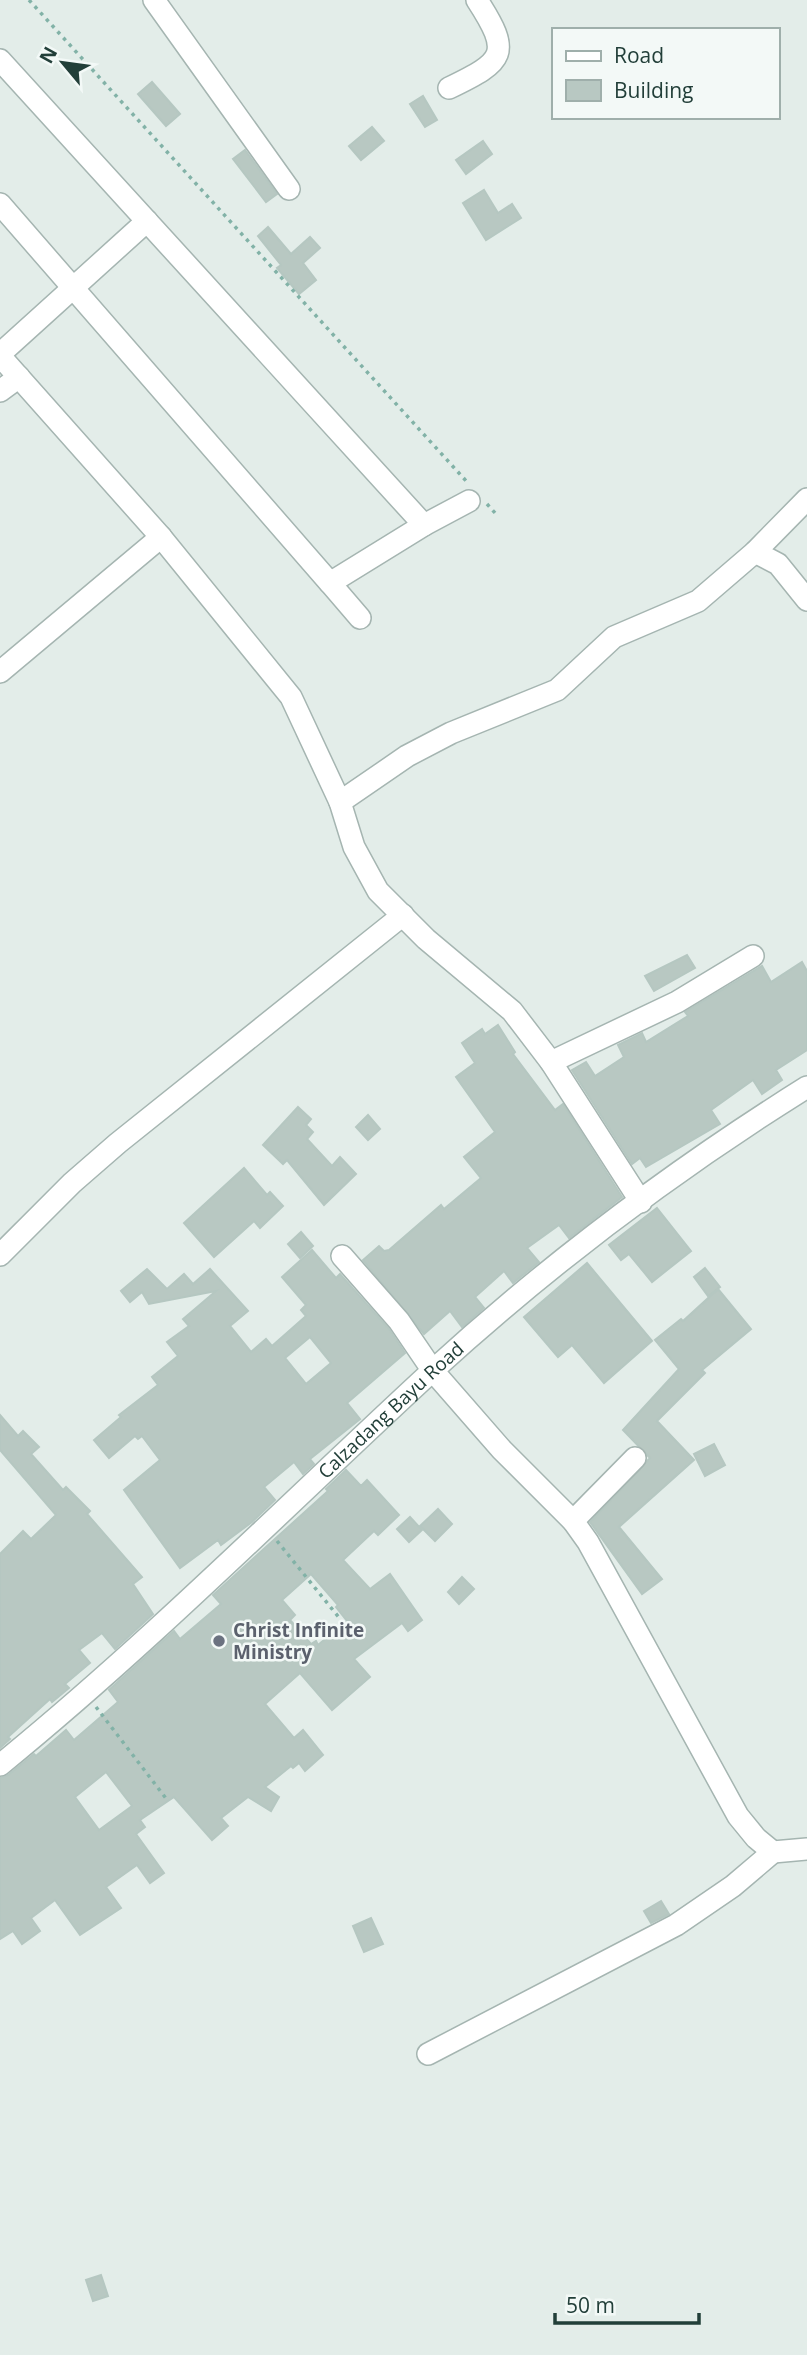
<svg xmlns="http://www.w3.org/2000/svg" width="807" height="2355" font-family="'Open Sans',sans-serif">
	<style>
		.building { fill: #b8c8c2; stroke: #b5c7c1; stroke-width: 2; fill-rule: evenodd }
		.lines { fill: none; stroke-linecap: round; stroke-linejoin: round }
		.minor-casing { stroke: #a5b5b1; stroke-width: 24 }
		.path { stroke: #82b2a7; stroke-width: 3.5; stroke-dasharray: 3.5 5; stroke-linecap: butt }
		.minor { stroke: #fff; stroke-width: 21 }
		.worship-dot { fill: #6b7280; stroke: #f3f9f7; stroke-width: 2.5 }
		.labels { text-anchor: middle; stroke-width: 5; stroke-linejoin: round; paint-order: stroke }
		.street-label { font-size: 19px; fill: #223f39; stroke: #f3f9f7 }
		.worship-label { font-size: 19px; font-weight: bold; fill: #5b616d; stroke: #f3f9f7; text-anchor: start }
	</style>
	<rect width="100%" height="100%" fill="#e3ede9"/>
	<g class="building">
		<polygon points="152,82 180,114 166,126 138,94"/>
		<polygon points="423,96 437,120 425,127 410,104"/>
		<polygon points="372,127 384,141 361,160 349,146"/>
		<polygon points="483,141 492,154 466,174 456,160"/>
		<polygon points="245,150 277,194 266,202 233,159"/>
		<polygon points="484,190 498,213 512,204 521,218 486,240 463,203"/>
		<polygon points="268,227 291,254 310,237 320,248 303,263 316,280 299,294 277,268 281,265 258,236"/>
		<polygon points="687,955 695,968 654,991 645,976"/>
		<polygon points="802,962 807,971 807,1050 776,1070 782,1080 762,1094 753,1080 711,1110 720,1124 646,1167 640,1158 632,1164 572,1070 586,1062 595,1076 624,1057 618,1045 642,1033 646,1042 688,1016 685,1012 762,966 771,982"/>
		<polygon points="498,1025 515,1052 513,1054 555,1110 563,1104 622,1197 569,1238 559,1225 527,1248 539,1262 513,1283 504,1271 475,1297 484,1308 462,1327 450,1311 424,1334 363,1260 379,1246 384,1251 389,1250 441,1205 444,1209 481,1178 464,1157 495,1132 456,1077 475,1063 462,1043 482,1029 485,1034"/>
		<polygon points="298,1107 311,1119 306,1125 313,1132 307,1139 332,1166 340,1157 356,1174 324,1205 287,1160 283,1164 263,1145"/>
		<polygon points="368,1115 380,1129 368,1140 356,1127"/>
		<polygon points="244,1168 267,1195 270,1192 283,1206 260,1228 254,1221 214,1257 184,1223"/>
		<polygon points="657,1208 691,1251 652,1282 629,1254 621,1260 609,1245"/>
		<polygon points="301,1232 313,1246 300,1258 288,1244"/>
		<path d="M312,1250L336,1278L340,1274L389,1329L405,1353L347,1403L360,1419L310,1459L314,1464L303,1474L294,1462L264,1487L275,1500L252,1522L221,1545L218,1540L180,1568L124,1490L160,1460L142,1436L138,1439L135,1436L109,1458L94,1440L121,1417L119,1415L158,1385L152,1377L178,1356L167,1342L189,1326L183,1319L216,1291L149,1304L142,1292L130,1302L121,1291L147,1269L167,1289L184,1274L193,1284L210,1269L248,1311L230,1326L251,1352L266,1339L272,1346L306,1316L301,1310L306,1305L282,1277ZM310,1337L331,1363L306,1384L285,1358Z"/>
		<polygon points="587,1263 652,1341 604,1383 572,1345 558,1357 524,1317"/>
		<polygon points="705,1268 720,1287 708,1296 694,1277"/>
		<polygon points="718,1289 751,1329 702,1370 705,1373 657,1421 694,1460 619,1527 662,1579 642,1594 590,1522 650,1458 623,1430 679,1369 655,1340 681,1319 683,1321"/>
		<polygon points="0,1415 18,1436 23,1431 39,1447 31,1454 63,1490 66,1487 90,1511 87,1514 142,1577 133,1584 153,1614 115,1649 102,1633 79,1650 90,1663 65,1684 69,1688 52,1702 50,1699 8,1737 10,1739 0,1748 0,1554 23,1531 31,1539 56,1515 0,1450"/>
		<polygon points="714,1444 725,1465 705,1476 694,1454"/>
		<path d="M346,1470L361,1486L367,1480L399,1515L378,1535L374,1531L343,1560L370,1589L390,1574L422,1620L408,1631L402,1623L354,1659L370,1677L332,1710L300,1673L265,1704L294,1738L303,1730L323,1755L305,1771L299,1763L293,1768L291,1766L265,1787L279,1797L271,1811L248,1797L221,1818L228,1826L212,1840L174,1797L140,1820L145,1827L136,1834L164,1873L150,1883L137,1865L106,1887L121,1908L80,1935L55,1900L31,1918L40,1931L22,1944L13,1931L0,1939V1778L8,1775L34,1754L36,1756L66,1730L74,1740L118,1702L109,1690L174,1631L180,1639L221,1604L213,1595L328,1491L326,1489ZM311,1574L338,1605L336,1607L347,1621L318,1645L316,1641L311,1644L290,1620L295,1615L282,1600ZM106,1772L132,1806L99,1830L75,1797Z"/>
		<polygon points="438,1509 452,1524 435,1541 420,1526"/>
		<polygon points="410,1517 422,1530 409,1542 397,1529"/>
		<polygon points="462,1577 474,1589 459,1604 448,1592"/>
		<polygon points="661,1901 669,1914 651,1923 644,1911"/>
		<polygon points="371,1918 383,1944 364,1952 353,1926"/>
		<polygon points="101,2275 108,2296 93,2301 86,2280"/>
	</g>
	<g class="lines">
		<g class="minor-casing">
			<g id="minor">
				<polyline points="154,0 289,189"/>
				<polyline points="0,60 424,525 330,583 0,204"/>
				<path d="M449,88C505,61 512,54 477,0"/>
				<polyline points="0,354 147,221"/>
				<polyline points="0,356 161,537 291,697 340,802 354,847 378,891 426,939 512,1011 551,1062 641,1202"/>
				<polyline points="0,391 19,377"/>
				<polyline points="424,525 469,501"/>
				<polyline points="755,552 778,564 807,600"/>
				<polyline points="330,583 360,618"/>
				<polyline points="0,672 161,537"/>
				<polyline points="340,802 407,756 451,733 557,690 614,637 698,601 755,552 807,499"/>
				<polyline points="551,1062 677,1002 753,956"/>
				<polyline points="0,1255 72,1183 118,1143 403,915"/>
				<polyline points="342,1256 399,1321 433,1371 502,1450 573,1521 588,1542 738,1816 756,1838 773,1852 807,1849"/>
				<polyline points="573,1521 635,1458"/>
				<path id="s1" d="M0,1765C151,1642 288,1504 431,1372C547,1266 674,1170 807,1087"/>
				<polyline points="428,2054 676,1925 733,1886 773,1852"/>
			</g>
		</g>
		<g class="path">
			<polyline points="29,0 468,483"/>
			<polyline points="487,504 496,514"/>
			<polyline points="277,1541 341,1620"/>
			<polyline points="96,1707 168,1801"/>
		</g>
		<use href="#minor" class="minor"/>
	</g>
	<circle class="worship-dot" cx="219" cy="1641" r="7"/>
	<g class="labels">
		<g class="street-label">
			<text dy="7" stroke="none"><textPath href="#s1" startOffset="528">Calzadang Bayu Road</textPath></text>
		</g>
		<g class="worship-label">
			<text x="233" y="1637">Christ Infinite<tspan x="233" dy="22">Ministry</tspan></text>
		</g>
	</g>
	<rect x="552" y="28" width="228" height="91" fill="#f3f9f7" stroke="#9fafab" stroke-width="2"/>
	<rect x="566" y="51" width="35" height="10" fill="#ffffff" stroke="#9fafab" stroke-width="2"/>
	<text x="614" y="63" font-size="21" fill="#223f39">Road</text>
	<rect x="566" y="80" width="35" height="21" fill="#b8c8c2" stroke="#9fafab" stroke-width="2"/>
	<text x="614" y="98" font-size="21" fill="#223f39">Building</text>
	<g transform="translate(63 63) rotate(299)" stroke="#f3f9f7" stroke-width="5" paint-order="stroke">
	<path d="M0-5L12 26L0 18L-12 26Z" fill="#223f39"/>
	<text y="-10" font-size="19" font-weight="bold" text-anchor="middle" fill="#223f39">N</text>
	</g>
	<path d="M555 2313v10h144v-10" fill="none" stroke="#223f39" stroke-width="3.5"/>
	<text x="566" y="2313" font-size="21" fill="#223f39" stroke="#f3f9f7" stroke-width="5" paint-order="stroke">50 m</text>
</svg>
